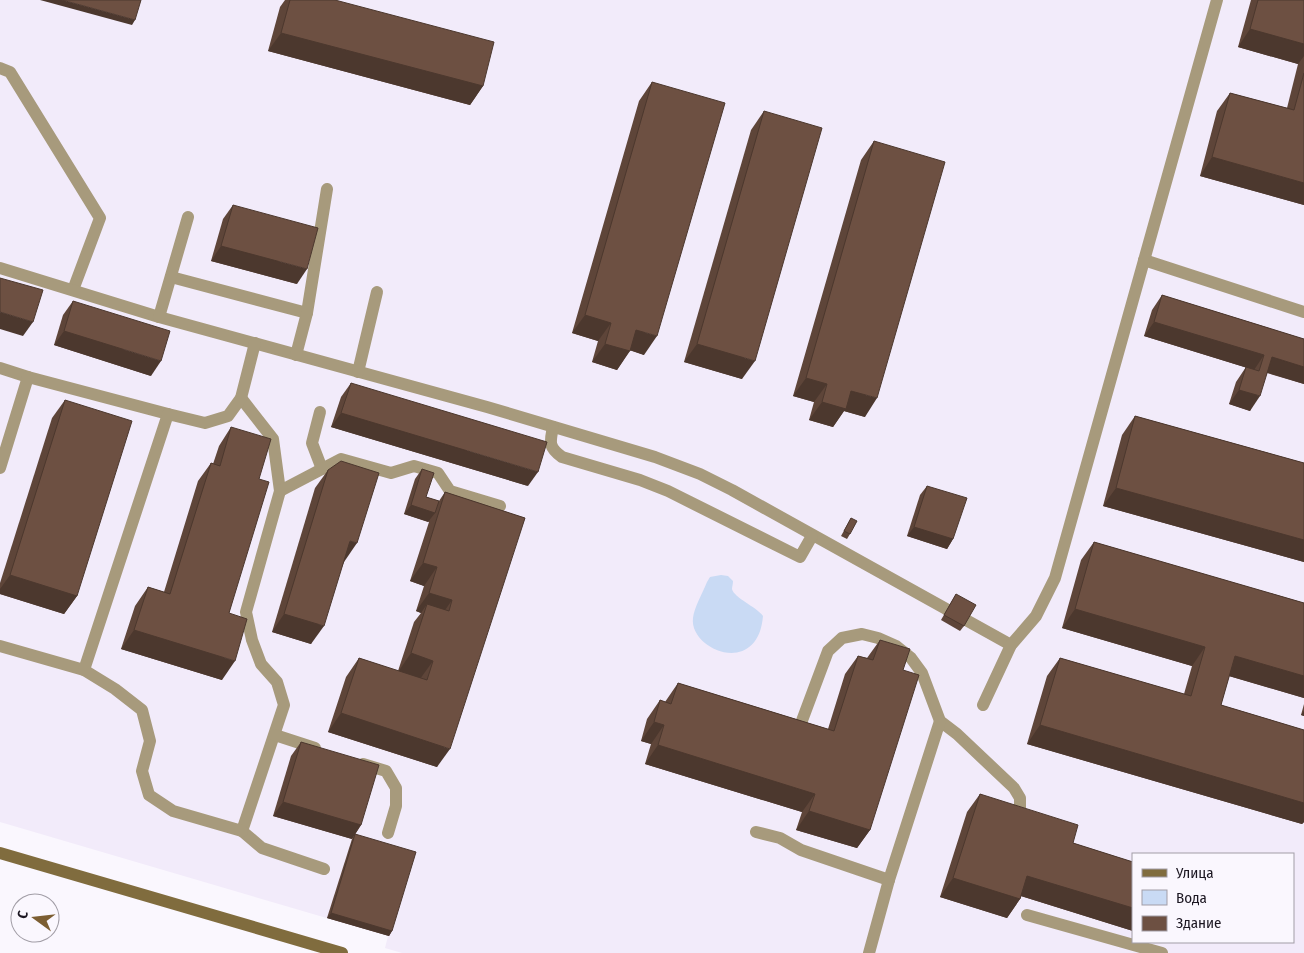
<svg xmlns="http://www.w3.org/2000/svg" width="1304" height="953" font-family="'Fira Sans Condensed',sans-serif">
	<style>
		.built { fill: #f2ebfa; fill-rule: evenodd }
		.water { fill: #c9daf4 }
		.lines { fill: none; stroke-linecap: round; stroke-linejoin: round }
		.service { stroke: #a79a7c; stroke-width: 12 }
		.secondary { stroke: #806c3e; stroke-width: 12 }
		.wall { fill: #5e4539 }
		.shaded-wall { fill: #4c382e }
		.building { fill: #6d5042; stroke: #4c382e }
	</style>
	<rect width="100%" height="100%" fill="#faf7fe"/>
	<path class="built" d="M0,0H1304V953H402L385,948L388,936L0,822ZM1133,854H1293V942H1133Z"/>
	<path class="water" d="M721,575L728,576L733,581C733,584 732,587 732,589C734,598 757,607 763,616C758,678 689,650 693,618C694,608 703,592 707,582L710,577Z"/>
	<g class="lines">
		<g class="service">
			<polyline points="0,68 10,72 100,218 73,290"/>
			<polyline points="1144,260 1304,312"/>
			<polyline points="0,268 159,317 487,407 655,457 700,474 732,490 1011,645"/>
			<polyline points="171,277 307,313"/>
			<polyline points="159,317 188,217"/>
			<polyline points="296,355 307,313 327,189"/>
			<polyline points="0,368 28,377"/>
			<polyline points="358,372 377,292"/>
			<polyline points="241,398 273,439 280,491 246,612 252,640 261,664 277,682 284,705 242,831 262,848 324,869"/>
			<polyline points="320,412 312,443 322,469"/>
			<path d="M553,427C550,442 548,447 562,457L640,480L668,491L800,557L812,536"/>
			<polyline points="0,468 28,377 168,414"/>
			<polyline points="280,491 341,459 391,473 414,466 438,473 450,491 500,506"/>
			<polyline points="0,646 84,670"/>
			<polyline points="983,705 1011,645 1036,616 1055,578 1217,0"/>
			<polyline points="797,734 828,651 842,638 862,634 878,638 896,646 911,658 922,673 940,721 957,734 1014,788 1020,798 1020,823"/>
			<polyline points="275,735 315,748"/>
			<polyline points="363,764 386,771 396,788 396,806 388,833"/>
			<polyline points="242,831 173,811 149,795 142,771 150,741 142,710 115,689 84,670 168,414 205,423 228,416 241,398 255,343"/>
			<polyline points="756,832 780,838 801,850 889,880"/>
			<polyline points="1027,915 1162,953"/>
			<polyline points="869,953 889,880 940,721"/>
		</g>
		<polyline class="secondary" points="0,853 342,953"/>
	</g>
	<g class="wall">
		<polygon points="285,0 335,0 483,86 470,105 268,51 280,7"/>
		<polygon points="1251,0 1304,0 1304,205 1200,176 1217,111 1230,93 1287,108 1298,64 1238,47"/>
		<polygon points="652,82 644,355 630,350 617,370 592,362 598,341 572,333 639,101"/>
		<polygon points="764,111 742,379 684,362 751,130"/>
		<polygon points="874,141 865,417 844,411 833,427 809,420 814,402 793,396 861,160"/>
		<polygon points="233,205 297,284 211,261 223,219"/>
		<polygon points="1162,295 1304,339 1304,384 1267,373 1250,411 1229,404 1236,382 1246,367 1254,370 1144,336 1152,310"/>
		<polygon points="73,301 151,376 54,345 63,315"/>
		<polygon points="351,383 528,486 331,427 341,397"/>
		<polygon points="65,400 77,596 64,614 0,594 0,583 52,418"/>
		<polygon points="1135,416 1304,463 1304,562 1103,506 1122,435"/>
		<polygon points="231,427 259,479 229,613 222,680 121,649 135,606 148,587 164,592 198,481 211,463 213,464 219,446"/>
		<polygon points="422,469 426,497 439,501 445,492 525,518 437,767 328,732 346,677 359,658 398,671 414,622 421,613 416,611 424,586 410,581 429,522 404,514 415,479"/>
		<polygon points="328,470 344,562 311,644 272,632 315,488"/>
		<polygon points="927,486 953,539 947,549 907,536 920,495"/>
		<polygon points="851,518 850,534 847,539 841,536"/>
		<polygon points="1094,542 1304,603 1304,698 1229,676 1221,705 1304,730 1304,822 1302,824 1027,744 1047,676 1060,658 1184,694 1192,666 1062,628 1081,560"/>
		<polygon points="956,594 964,626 960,631 941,620"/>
		<polygon points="880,640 903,670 870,830 857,848 796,830 802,812 645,764 651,744 641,741 647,719 660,700 665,702 678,683 828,729 845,674 858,656 867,658"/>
		<polygon points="1304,704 1304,716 1301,715"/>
		<polygon points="301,742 361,825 352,839 273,816 291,756"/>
		<polygon points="980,794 1073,843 1133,862 1133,931 1021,896 1020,899 1007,918 940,897 967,812"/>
		<polygon points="355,834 392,931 389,936 327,918 352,839"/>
	</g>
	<g class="shaded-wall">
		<polygon points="40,0 62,0 135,20 132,25"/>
		<polygon points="1250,29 1304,44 1304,56 1298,64 1238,47"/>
		<polygon points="281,33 483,86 470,105 268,51"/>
		<polygon points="1212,157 1304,183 1304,205 1200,176"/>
		<polygon points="221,246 307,269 297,284 211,261"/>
		<polygon points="0,312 33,322 23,336 0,329"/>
		<polygon points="585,315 611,323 598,341 572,333"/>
		<polygon points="1154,322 1264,355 1254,370 1144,336"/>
		<polygon points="636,330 657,336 644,355 623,348"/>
		<polygon points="64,331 161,361 151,376 54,345"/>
		<polygon points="605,344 630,351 617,370 592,362"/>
		<polygon points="697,344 755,361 742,379 684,362"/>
		<polygon points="1272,357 1304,367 1304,384 1262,371"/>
		<polygon points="806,378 827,384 814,402 793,396"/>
		<polygon points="1239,390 1260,396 1250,411 1229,404"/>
		<polygon points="851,391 877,398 865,417 844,411 833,427 809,420 822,402"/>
		<polygon points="341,413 538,472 528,486 331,427"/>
		<polygon points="1116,488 1304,540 1304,562 1103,506"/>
		<polygon points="411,505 435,513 428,522 404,514"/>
		<polygon points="914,527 953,539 947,549 907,536"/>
		<polygon points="350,541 357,543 344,562 337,559"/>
		<polygon points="423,563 437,567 424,586 410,581"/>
		<polygon points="10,575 77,596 64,614 0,594 0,589"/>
		<polygon points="429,593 452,600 439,619 427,604 421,613 416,611"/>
		<polygon points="1075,609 1205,647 1192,666 1062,628"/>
		<polygon points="284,614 324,626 311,644 272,632"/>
		<polygon points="134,630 235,661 222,680 121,649"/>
		<polygon points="411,653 433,661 420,679 398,672"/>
		<polygon points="1235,656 1304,676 1304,698 1222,674"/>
		<polygon points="1304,711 1304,716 1301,715"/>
		<polygon points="341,713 450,749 437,767 328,732"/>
		<polygon points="654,722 664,725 651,744 641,741"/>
		<polygon points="1040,725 1304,803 1304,822 1302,824 1027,744"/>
		<polygon points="658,745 815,794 802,812 645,764"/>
		<polygon points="283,802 361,825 352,839 273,816"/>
		<polygon points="809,811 870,830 857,848 796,830"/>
		<polygon points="1027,876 1133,908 1133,931 1014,894"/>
		<polygon points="953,878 1020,899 1007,918 940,897"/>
		<polygon points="331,913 392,931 389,936 327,918"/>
	</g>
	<g class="building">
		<polygon points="62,0 141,0 135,20"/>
		<polygon points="290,0 335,0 494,42 483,86 281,33"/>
		<polygon points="1258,0 1304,0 1304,44 1250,29"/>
		<polygon points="1304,73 1304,183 1212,157 1230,93 1294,110"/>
		<polygon points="652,82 725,103 657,336 636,330 630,351 605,344 611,323 585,315"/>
		<polygon points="764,111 822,128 755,361 697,344"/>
		<polygon points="874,141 945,162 877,398 851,391 846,409 822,402 827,384 806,378"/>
		<polygon points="233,205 318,228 307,269 221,246"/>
		<polygon points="0,278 43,290 33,322 0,312"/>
		<polygon points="1162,295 1304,339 1304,367 1272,357 1260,396 1239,390 1246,367 1259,371 1264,355 1154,322"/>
		<polygon points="73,301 170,331 161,361 64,331"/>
		<polygon points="351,383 547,442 538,472 341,413"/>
		<polygon points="65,400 132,421 77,596 10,575"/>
		<polygon points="1135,416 1304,463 1304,540 1116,488"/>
		<polygon points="231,427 271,439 259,479 269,482 229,613 247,619 235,661 134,630 148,587 170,594 211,463 220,466"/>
		<polygon points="341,461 379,473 357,543 350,541 324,626 284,614 328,470"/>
		<polygon points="422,469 434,473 426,497 439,501 435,513 411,505"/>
		<polygon points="927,486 967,498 953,539 914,527"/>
		<polygon points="445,492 525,518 450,749 341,713 359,658 427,680 433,661 411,653 427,604 449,611 452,600 429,593 437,567 423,563"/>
		<polygon points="851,518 857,521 850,534 844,531"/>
		<polygon points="1094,542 1304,603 1304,676 1235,656 1221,705 1304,730 1304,803 1040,725 1060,658 1191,696 1205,647 1075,609"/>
		<polygon points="956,594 976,605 964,626 944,615"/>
		<polygon points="880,640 910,649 903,670 919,675 870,830 809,811 815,794 658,745 664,725 654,722 660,700 671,704 678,683 834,731 858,656 873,660"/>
		<polygon points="301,742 379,765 361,825 283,802"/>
		<polygon points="980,794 1078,825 1073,843 1133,862 1133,908 1027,876 1020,899 953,878"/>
		<polygon points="355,834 416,852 392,931 331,913"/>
	</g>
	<rect x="1132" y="853" width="162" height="90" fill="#faf7fe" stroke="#a19da6"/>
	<rect x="1142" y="869" width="25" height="8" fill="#806c3e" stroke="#a19da6"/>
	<text x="1176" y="878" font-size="15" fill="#1b1621">Улица</text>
	<rect x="1142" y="890" width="25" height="15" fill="#c9daf4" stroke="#a19da6"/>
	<text x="1176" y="903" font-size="15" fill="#1b1621">Вода</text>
	<rect x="1142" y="916" width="25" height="15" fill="#6d5042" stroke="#a19da6"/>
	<text x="1176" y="928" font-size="15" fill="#1b1621">Здание</text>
	<g transform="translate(35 918) rotate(285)"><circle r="24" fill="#faf7fe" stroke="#a19da6"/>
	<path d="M0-4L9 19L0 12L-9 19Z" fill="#7c5e32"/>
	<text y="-8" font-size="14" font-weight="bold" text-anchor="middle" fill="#1b1621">С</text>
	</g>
</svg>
